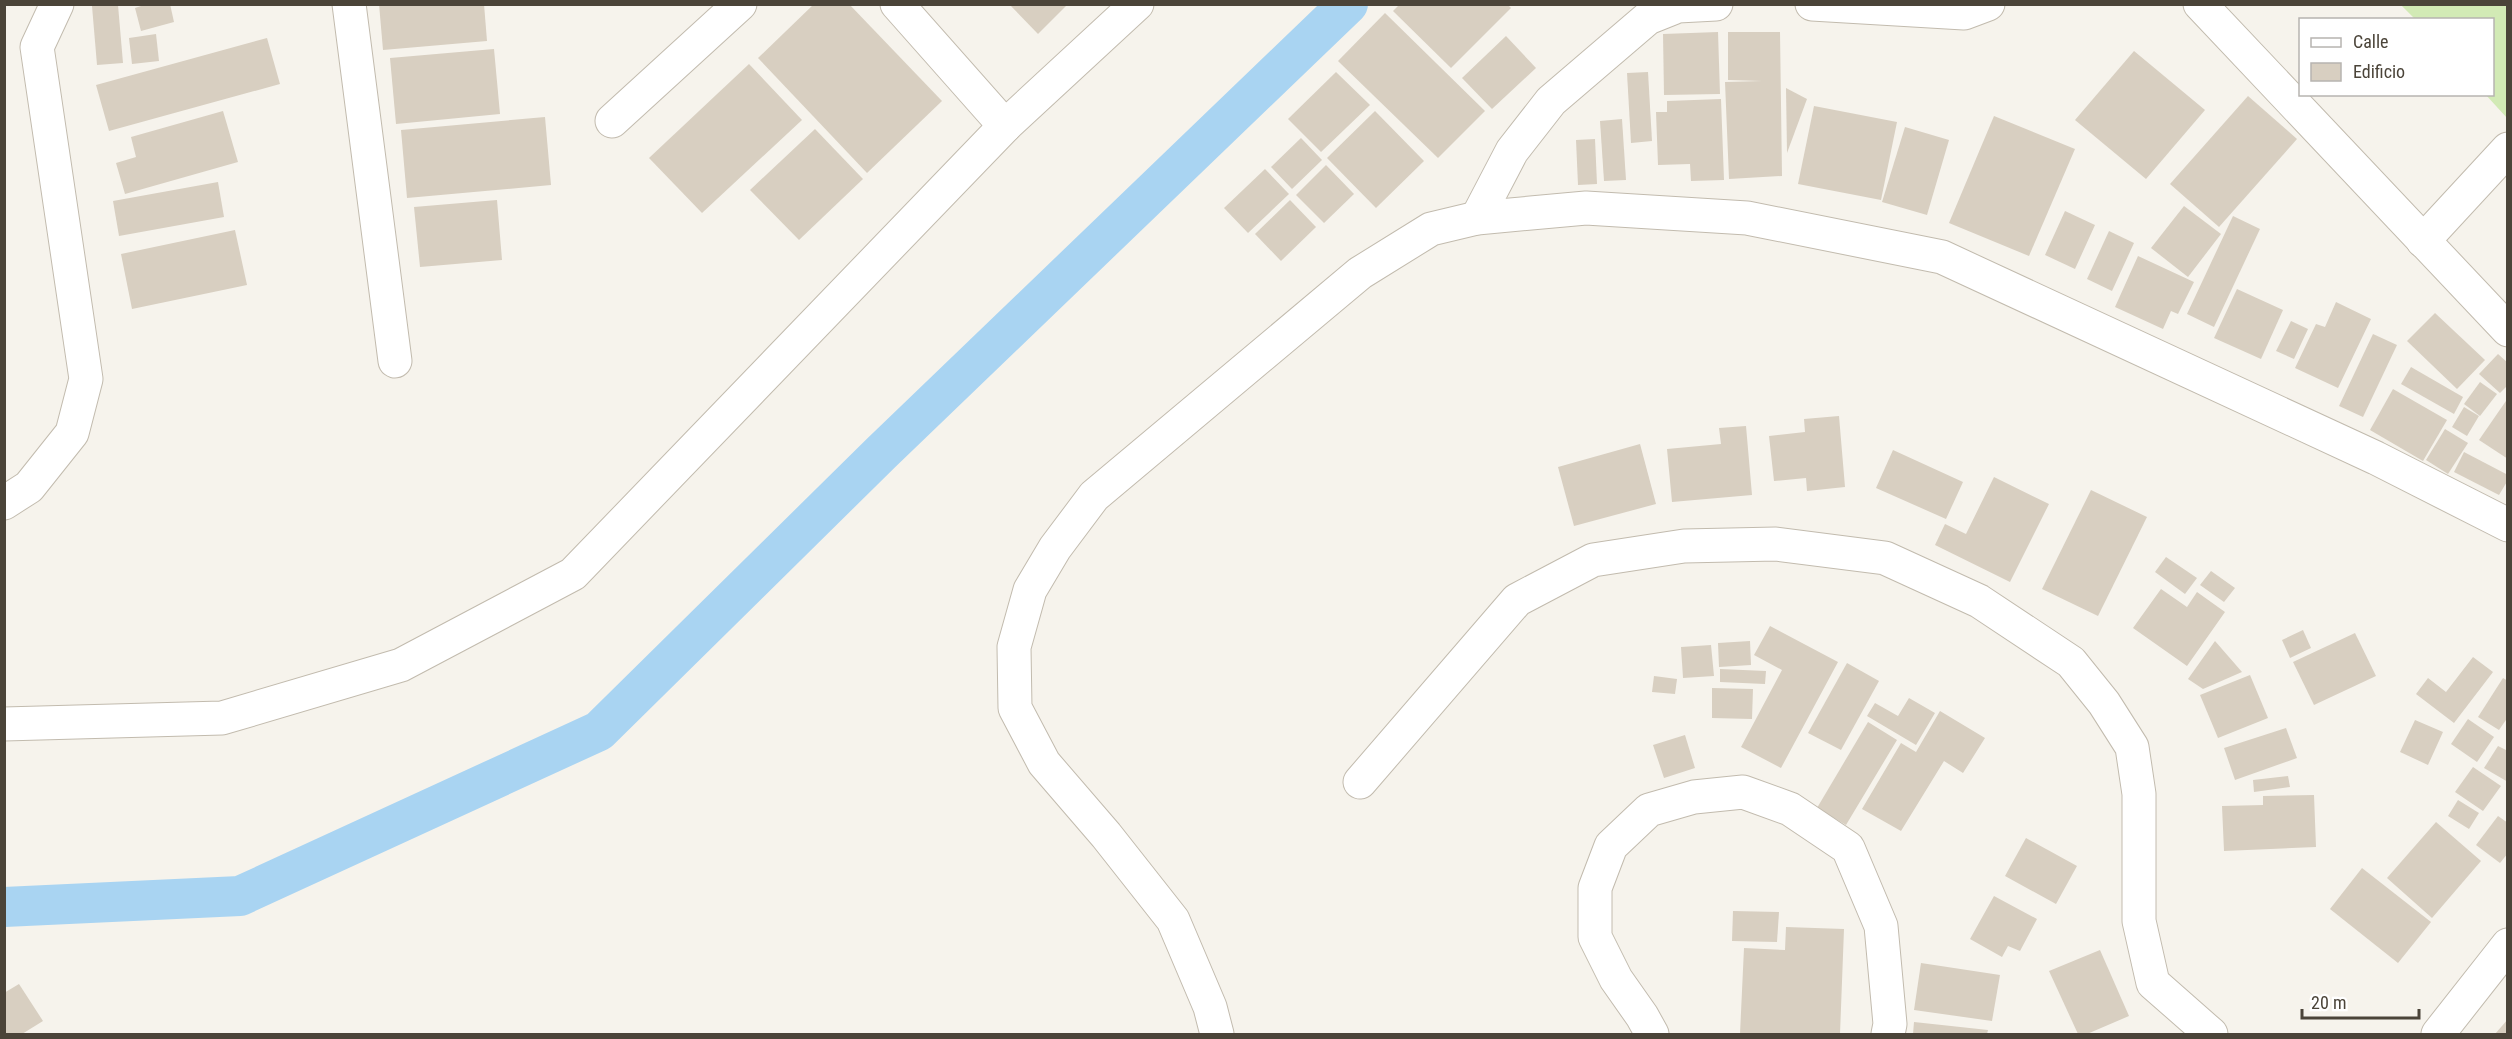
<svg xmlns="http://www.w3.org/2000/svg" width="2512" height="1039" font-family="'Roboto Condensed',sans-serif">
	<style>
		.green { fill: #d2eab5 }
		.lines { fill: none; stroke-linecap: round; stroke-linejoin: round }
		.canal { stroke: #a9d4f2; stroke-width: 40 }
		.building { fill: #d8cfc1 }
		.minor-casing { stroke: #c2bbae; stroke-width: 35 }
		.minor { stroke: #fff; stroke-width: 33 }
	</style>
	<rect width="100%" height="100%" fill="#f6f3ec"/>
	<polygon class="green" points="2401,5 2507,5 2507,118 2486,95 2492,94 2492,20 2415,19"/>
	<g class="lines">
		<polyline class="canal" points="4,907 240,896 599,731 881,453 1348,4"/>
	</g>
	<g class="building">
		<polygon points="147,4 170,4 174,22 141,31 135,8"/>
		<polygon points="379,4 484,4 487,41 383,50"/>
		<polygon points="814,4 849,4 942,101 867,173 758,58"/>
		<polygon points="1009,4 1068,4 1038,34"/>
		<polygon points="1400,4 1507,4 1511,8 1451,68 1393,11"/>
		<polygon points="112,5 118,5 123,63 97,65 92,6"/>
		<polygon points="1385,13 1485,111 1438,158 1338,61"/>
		<polygon points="1718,32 1720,94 1664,95 1663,34"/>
		<polygon points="1728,32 1780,32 1782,176 1729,179 1725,82 1762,81 1728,80"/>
		<polygon points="156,34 159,61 132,64 129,38"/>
		<polygon points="1506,36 1536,68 1492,109 1462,78"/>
		<polygon points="267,38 280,84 109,131 96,85"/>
		<polygon points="494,49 500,114 396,124 390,58"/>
		<polygon points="2134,51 2205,110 2146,179 2075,120"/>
		<polygon points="749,64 802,120 702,213 649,158"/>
		<polygon points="1336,72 1370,105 1321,152 1288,119"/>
		<polygon points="1648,72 1652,141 1631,143 1627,73"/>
		<polygon points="1786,88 1807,99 1787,153"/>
		<polygon points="2248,96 2297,139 2219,227 2170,184"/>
		<polygon points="1721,99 1724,180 1691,181 1690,164 1658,165 1656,112 1667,112 1667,101"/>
		<polygon points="1814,106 1897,122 1881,200 1798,184"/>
		<polygon points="223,111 238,162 125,194 116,163 136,157 131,137"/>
		<polygon points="1375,111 1424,161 1376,208 1327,158"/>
		<polygon points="1994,116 2075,149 2029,256 1949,223"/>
		<polygon points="545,117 551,185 407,198 401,130"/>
		<polygon points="1622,119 1626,180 1604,181 1600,121"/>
		<polygon points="1905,127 1949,140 1927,215 1882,202"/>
		<polygon points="815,129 863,179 799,240 750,190"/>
		<polygon points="1301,138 1322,160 1292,189 1271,167"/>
		<polygon points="1595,139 1597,184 1578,185 1576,140"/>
		<polygon points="1326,165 1354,194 1324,223 1296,195"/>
		<polygon points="1265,169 1289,194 1248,233 1224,208"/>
		<polygon points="218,182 224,217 119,236 113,201"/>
		<polygon points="497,200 502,260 420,267 414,207"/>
		<polygon points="1290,200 1316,227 1281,261 1255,234"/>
		<polygon points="2184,206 2221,234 2188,277 2151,248"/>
		<polygon points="2065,211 2095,225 2075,269 2045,255"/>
		<polygon points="2233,216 2260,229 2214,327 2187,314"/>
		<polygon points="235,230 247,285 132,309 121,254"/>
		<polygon points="2109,231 2134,243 2112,291 2087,279"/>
		<polygon points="2138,256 2194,282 2178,314 2171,311 2163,329 2115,307"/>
		<polygon points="2237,289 2283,310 2261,359 2214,338"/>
		<polygon points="2336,302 2371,319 2338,388 2295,368 2316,324 2325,327"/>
		<polygon points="2435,313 2485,360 2457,389 2407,341"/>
		<polygon points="2291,321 2308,329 2294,359 2276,351"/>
		<polygon points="2373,334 2397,345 2363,417 2339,406"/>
		<polygon points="2498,354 2508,363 2508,385 2500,393 2479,374"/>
		<polygon points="2411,367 2463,397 2454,414 2401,384"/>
		<polygon points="2480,382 2497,394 2480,416 2464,404"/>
		<polygon points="2393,389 2447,420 2423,461 2370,430"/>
		<polygon points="2508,398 2508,459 2479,440"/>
		<polygon points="2464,407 2479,416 2467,436 2452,427"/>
		<polygon points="1839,416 1845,487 1807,491 1806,478 1774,481 1769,436 1805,432 1804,419"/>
		<polygon points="1746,426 1752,495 1672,502 1667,449 1721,444 1719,428"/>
		<polygon points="2445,429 2468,443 2448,474 2426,460"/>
		<polygon points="1640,444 1656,504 1574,526 1558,467"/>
		<polygon points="1893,450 1963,482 1946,519 1876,488"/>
		<polygon points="2464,452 2508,475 2508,480 2499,495 2454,472"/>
		<polygon points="1994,477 2049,504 2010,582 1935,545 1945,524 1966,534"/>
		<polygon points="2091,490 2147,517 2098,616 2042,589"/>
		<polygon points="2166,557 2197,578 2185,594 2155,572"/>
		<polygon points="2211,571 2235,588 2224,602 2200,585"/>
		<polygon points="2161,589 2187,607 2197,592 2225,612 2187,666 2133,628"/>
		<polygon points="1770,626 1838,662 1781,768 1741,747 1782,670 1754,655"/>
		<polygon points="2303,630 2311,648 2290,658 2282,640"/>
		<polygon points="2355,633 2376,676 2314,705 2293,662"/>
		<polygon points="1750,641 1751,665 1719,667 1718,643"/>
		<polygon points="2215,641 2242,672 2203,689 2188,679"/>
		<polygon points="1711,645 1714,676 1683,678 1681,647"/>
		<polygon points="2473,657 2493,672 2454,723 2416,694 2428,678 2446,692"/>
		<polygon points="1847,663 1879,681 1841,750 1808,733"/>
		<polygon points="1720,669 1766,671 1765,684 1720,682"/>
		<polygon points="2250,675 2268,718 2218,738 2200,695"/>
		<polygon points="1654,676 1677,679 1675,694 1652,692"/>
		<polygon points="2503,678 2508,681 2508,717 2499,730 2478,717"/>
		<polygon points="1712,688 1753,689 1752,719 1712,718"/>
		<polygon points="1909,698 1935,713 1916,745 1867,716 1875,703 1898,716"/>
		<polygon points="1940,711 1985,738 1963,773 1944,761 1901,831 1862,809 1901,743 1916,752"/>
		<polygon points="2468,719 2494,737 2477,762 2451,744"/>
		<polygon points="2415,720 2443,732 2428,765 2400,752"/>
		<polygon points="1868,722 1897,740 1846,825 1817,808"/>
		<polygon points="2286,728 2297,758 2235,780 2224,748"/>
		<polygon points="1685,735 1695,768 1664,778 1653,745"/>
		<polygon points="2498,746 2508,751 2508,782 2484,768"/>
		<polygon points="2473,767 2501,786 2483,811 2455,792"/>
		<polygon points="2288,776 2290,787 2254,792 2253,780"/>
		<polygon points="2314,795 2316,847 2224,851 2222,806 2263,805 2263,796"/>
		<polygon points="2458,800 2479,813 2469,829 2448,816"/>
		<polygon points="2498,816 2508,823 2508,853 2500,863 2476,845"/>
		<polygon points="2436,822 2481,861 2432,918 2387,878"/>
		<polygon points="2026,838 2077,866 2056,904 2005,876"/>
		<polygon points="2362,868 2431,922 2398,963 2330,909"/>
		<polygon points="1994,896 2037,919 2020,951 2008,946 2002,957 1970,939"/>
		<polygon points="1733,911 1779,912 1777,942 1732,941"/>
		<polygon points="1786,927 1844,929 1840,1034 1740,1034 1744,948 1785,950"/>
		<polygon points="2100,950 2129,1016 2087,1034 2078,1034 2049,971"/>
		<polygon points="1921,963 2000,975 1992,1021 1914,1010"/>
		<polygon points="19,984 43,1021 22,1034 4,1034 4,993"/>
		<polygon points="2508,1019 2508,1034 2495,1034"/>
		<polygon points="1914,1022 1988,1030 1987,1034 1913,1034"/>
	</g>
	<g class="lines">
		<g class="minor-casing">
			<g id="minor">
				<polyline points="349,4 395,361"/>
				<polyline points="897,4 1005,126"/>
				<polyline points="1812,4 1964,13 1988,4"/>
				<polyline points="2200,4 2508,330"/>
				<polyline points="612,121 740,4"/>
				<polyline points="1477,218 1512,151 1551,101 1648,18 1678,6 1716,4"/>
				<polyline points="2423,241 2508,149"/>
				<polyline points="4,503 29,487 72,433 86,379 37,47 57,4"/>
				<polyline points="4,724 222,718 401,665 573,574 1005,126 1137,4"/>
				<polyline points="1360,782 1517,600 1593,560 1684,546 1776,544 1885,558 1979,601 2071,662 2104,703 2132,747 2139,794 2139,921 2153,983 2211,1034"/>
				<polyline points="1217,1034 1210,1007 1173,920 1106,835 1044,763 1015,708 1014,647 1030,590 1055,548 1094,496 1360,273 1431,229 1477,218 1586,208 1747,218 1942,257 2376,458 2508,525"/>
				<polyline points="1652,1034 1642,1016 1616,979 1595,937 1595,888 1611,846 1649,810 1694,797 1743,792 1790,809 1848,848 1881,926 1890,1024 1888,1034"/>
				<polyline points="2438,1034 2508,945"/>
			</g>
		</g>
		<use href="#minor" class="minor"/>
	</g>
	<rect width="2512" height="1039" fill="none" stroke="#4b4439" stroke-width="12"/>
	<rect x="2299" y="18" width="195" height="78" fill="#ffffff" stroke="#b7b4b0" stroke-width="1.5"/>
	<rect x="2311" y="38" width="30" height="9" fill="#ffffff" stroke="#b7b4b0" stroke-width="1.5"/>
	<text x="2353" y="48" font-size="18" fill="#4b4439">Calle</text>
	<rect x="2311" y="63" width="30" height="18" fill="#d8cfc1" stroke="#b7b4b0" stroke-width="1.5"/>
	<text x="2353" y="78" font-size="18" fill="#4b4439">Edificio</text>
	<path d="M2302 1009v9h117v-9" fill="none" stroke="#4b4439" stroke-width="3"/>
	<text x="2311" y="1009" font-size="18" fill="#4b4439" stroke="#ffffff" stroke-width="4.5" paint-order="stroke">20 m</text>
</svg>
